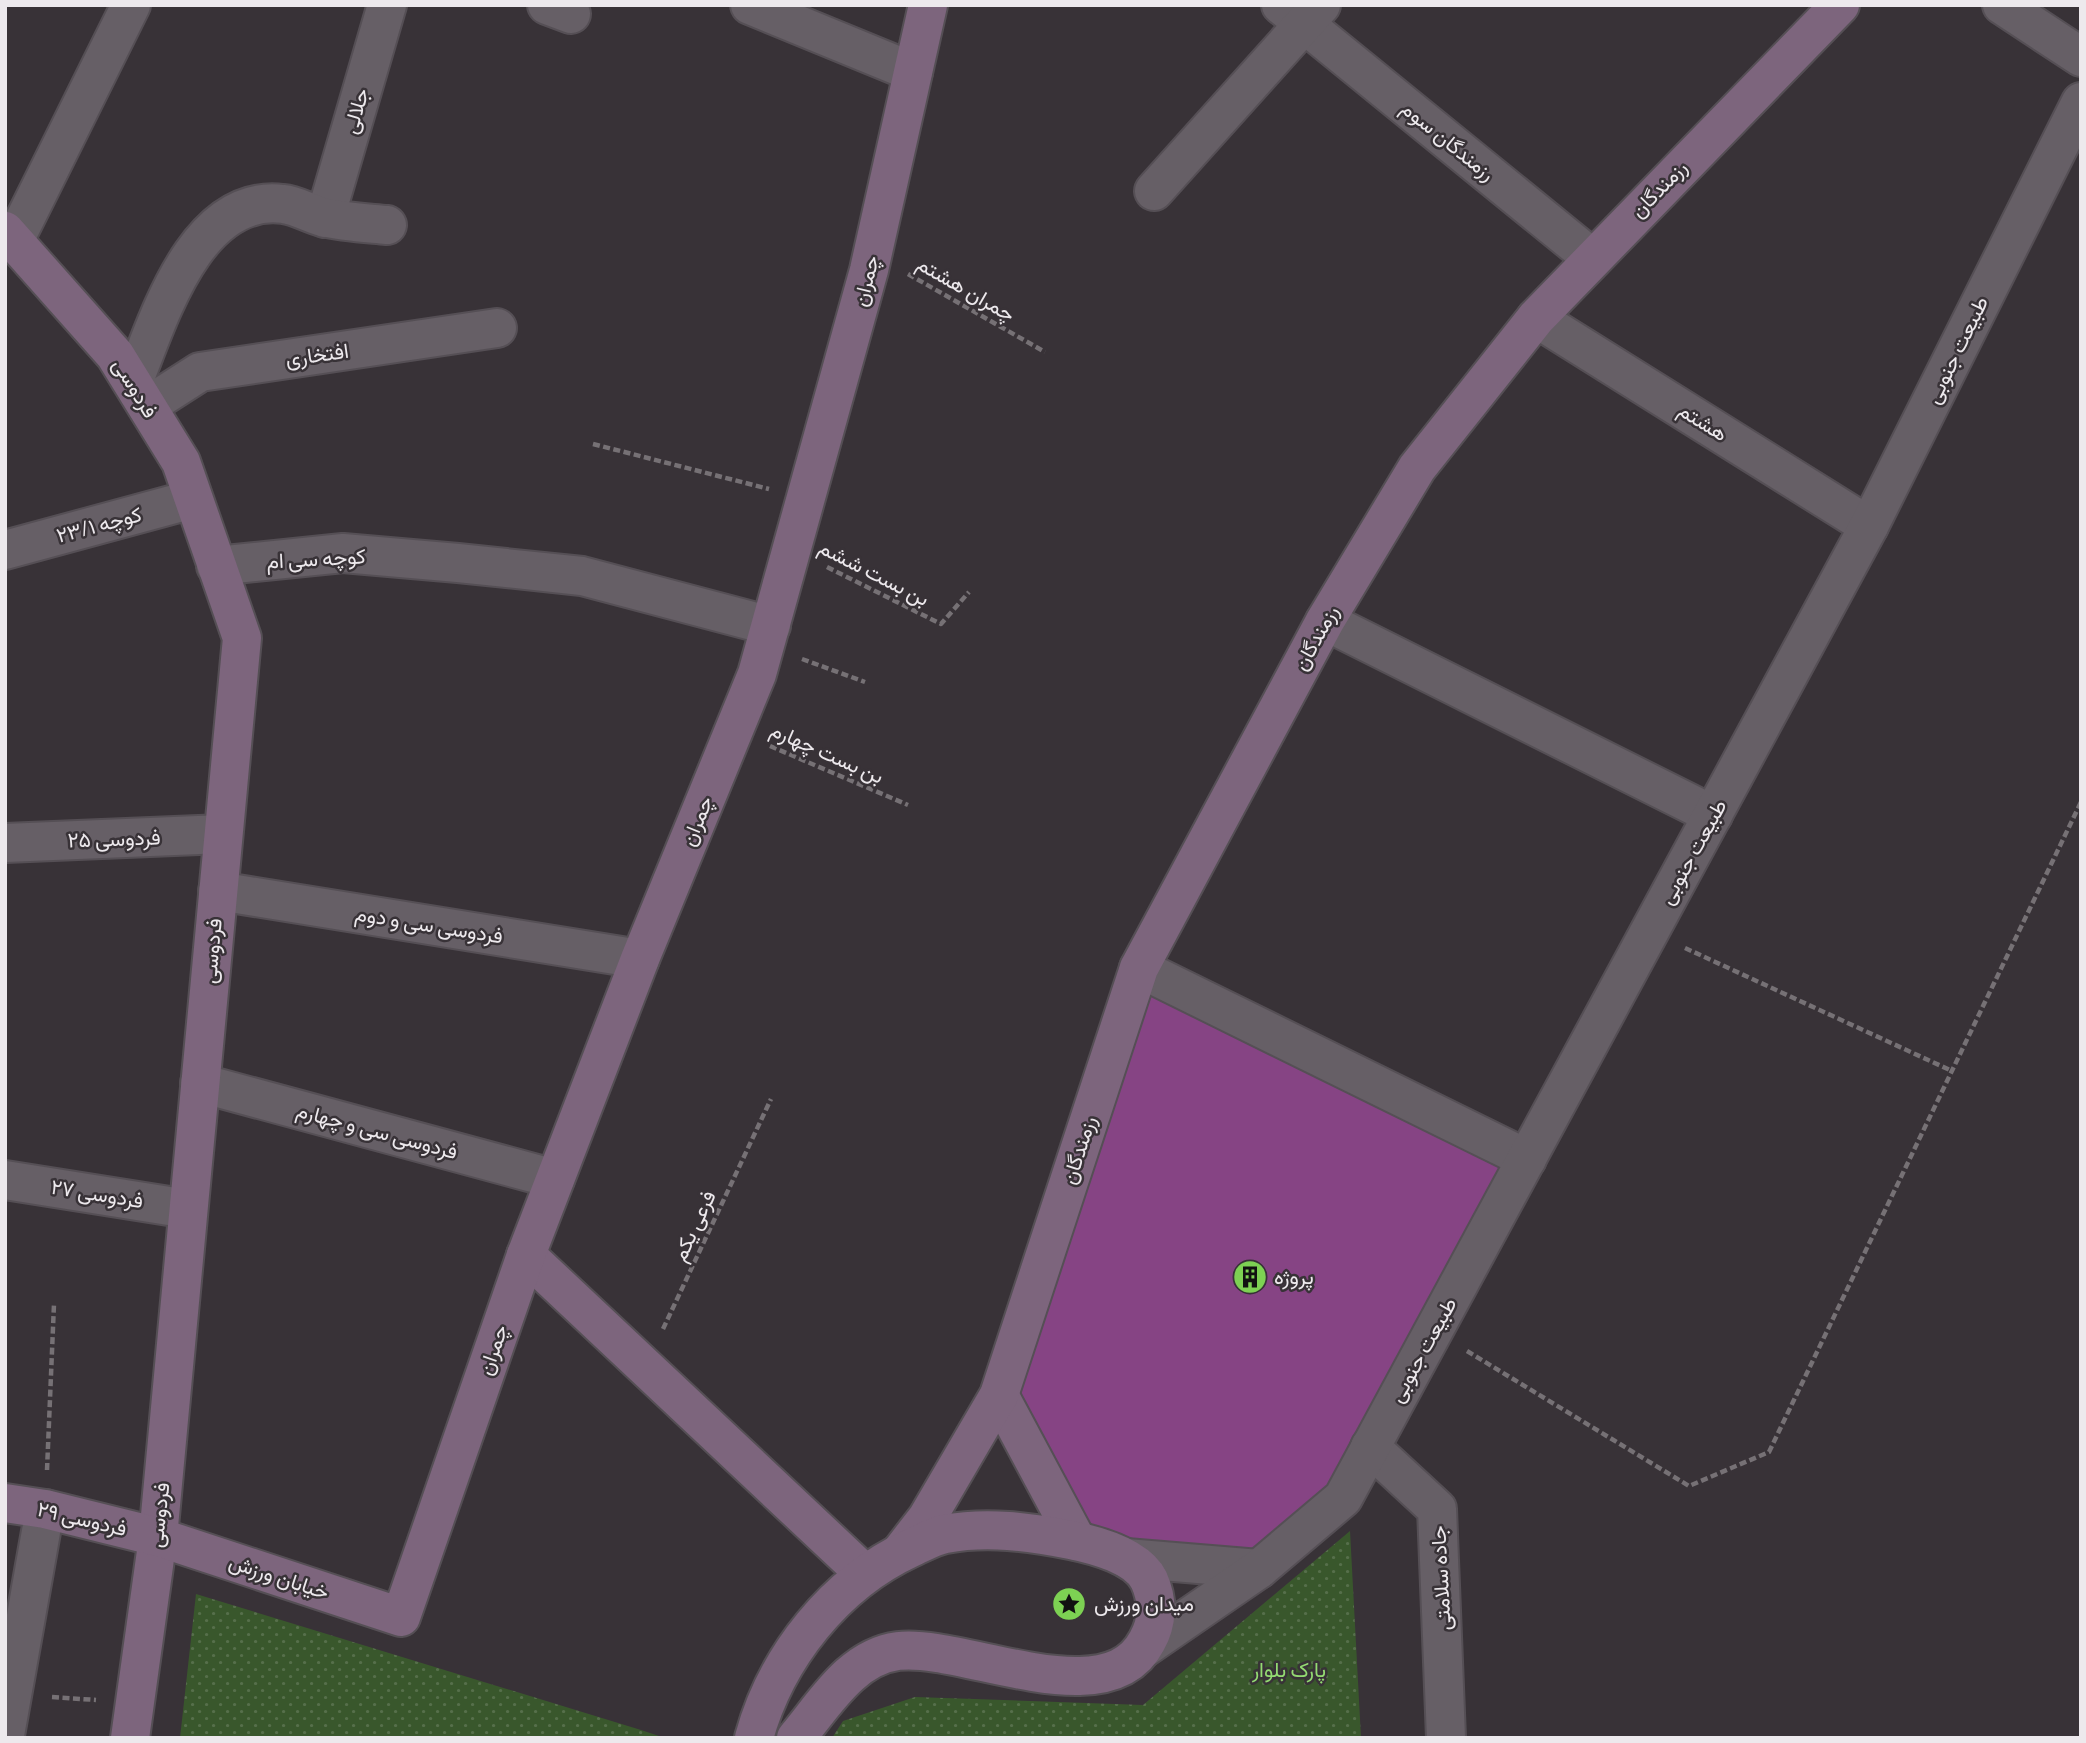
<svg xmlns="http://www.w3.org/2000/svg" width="2086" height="1743" font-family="Barlow,Vazirmatn,sans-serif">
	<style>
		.park { fill: url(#park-dots) }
		.building { fill: #864484; stroke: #898188; stroke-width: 2 }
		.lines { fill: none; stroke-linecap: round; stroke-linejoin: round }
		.street-casing { stroke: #554f55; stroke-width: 42 }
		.secondary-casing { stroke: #554f55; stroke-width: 42 }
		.path { stroke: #767175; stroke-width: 4.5; stroke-dasharray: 7 3.5; stroke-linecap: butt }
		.street { stroke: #665f66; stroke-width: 38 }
		.secondary { stroke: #7d657d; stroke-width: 38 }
		.labels { text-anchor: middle; stroke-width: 5; stroke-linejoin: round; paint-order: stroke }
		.street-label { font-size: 21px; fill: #ede9ed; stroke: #383237 }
		.poi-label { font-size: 21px; fill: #ede9ed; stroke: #383237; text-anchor: start }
		.park-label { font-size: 21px; fill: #93da72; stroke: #383237 }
	</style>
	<defs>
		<pattern id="park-dots" width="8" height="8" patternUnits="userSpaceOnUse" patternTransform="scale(1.75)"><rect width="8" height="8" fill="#39572c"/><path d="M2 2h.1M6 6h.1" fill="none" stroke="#566f4b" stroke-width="1.8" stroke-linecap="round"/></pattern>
	</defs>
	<rect width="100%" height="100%" fill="#383237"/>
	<g class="park">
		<polygon points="1350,1531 1361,1738 832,1738 843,1721 915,1697 1143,1705"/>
		<polygon points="196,1594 641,1730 665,1738 180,1738"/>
	</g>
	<polygon class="building" points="1139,968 1527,1159 1343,1498 1259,1569 1077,1541 999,1395"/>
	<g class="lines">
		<g class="street-casing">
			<g id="street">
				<polyline points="547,5 571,14"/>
				<polyline points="750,5 913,72"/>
				<polyline points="1281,5 1592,258"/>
				<polyline points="2002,5 2081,57"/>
				<polyline points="1154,191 1321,5"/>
				<polyline points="325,218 387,5"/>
				<polyline points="14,241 131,5"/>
				<polyline points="1536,318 1869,526"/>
				<path d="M133,383C158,321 195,193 283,204C296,205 310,214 323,217C344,222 366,223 387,225"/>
				<polyline points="147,406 200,372 497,328"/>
				<polyline points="5,550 193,499"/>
				<polyline points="216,566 343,553 458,563 582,576 771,626"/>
				<polyline points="1325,621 1713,815"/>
				<polyline points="5,843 223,834"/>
				<polyline points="218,891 640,959"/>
				<polyline points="1139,968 1527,1159"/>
				<polyline points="200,1083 555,1179"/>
				<polyline points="5,1180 188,1209"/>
				<polyline points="1370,1447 1437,1509 1446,1738"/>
				<polyline points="1126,1558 1259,1569"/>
				<polyline points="1144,1648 1259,1569 1343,1498 1869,526 2081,102"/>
				<polyline points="5,1735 45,1509"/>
			</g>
		</g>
		<g class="secondary-casing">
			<g id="secondary">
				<polyline points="5,231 115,355 181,462 242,638 158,1537 130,1738"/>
				<polyline points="526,1255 865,1574"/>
				<polyline points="999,1395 1077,1541"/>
				<polyline points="5,1503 45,1509 158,1537 401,1617 526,1255 640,959 757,674 869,270 928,5"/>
				<polyline points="900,1553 927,1518 999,1395 1139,968 1325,621 1417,468 1536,318 1840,5"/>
				<path d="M754,1738C776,1657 835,1583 911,1548C922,1543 934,1536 945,1534C988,1526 1029,1532 1071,1540C1096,1545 1137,1556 1149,1580C1158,1600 1158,1622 1147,1641C1107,1718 963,1643 898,1651C851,1657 824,1705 796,1738"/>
			</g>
		</g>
		<g class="path">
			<polyline points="908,274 1045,352"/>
			<polyline points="593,444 769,489"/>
			<polyline points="827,567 941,624 969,592"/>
			<polyline points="802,659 865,682"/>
			<polyline points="770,746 908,805"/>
			<polyline points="1685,948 1952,1071"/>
			<polyline points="663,1329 771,1099"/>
			<polyline points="1467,1351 1689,1486 1769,1452 2081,802"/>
			<polyline points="47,1470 54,1304"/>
			<polyline points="52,1697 96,1700"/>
		</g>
		<use href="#street" class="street"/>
		<use href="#secondary" class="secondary"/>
	</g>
	<defs>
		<g id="building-disc" transform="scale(1.75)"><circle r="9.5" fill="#7dd153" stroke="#383237"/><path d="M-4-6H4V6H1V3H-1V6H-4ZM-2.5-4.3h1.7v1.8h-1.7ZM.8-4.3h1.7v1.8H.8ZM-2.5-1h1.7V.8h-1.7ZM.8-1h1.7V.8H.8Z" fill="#111"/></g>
		<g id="sight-disc" transform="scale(1.75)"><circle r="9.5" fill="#7dd153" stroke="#383237"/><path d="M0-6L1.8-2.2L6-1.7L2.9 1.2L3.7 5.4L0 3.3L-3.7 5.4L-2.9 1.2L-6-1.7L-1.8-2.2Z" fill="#111"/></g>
	</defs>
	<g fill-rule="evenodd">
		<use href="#building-disc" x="1250" y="1277"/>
		<use href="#sight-disc" x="1069" y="1604"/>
	</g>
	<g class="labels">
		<g class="street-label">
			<text transform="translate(356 111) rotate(-74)" y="7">جلالی</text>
			<text transform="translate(1448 141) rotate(39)" y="7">رزمندگان سوم</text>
			<text transform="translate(1659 189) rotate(-46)" y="7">رزمندگان</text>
			<text transform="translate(866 281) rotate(-76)" y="7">چمران</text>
			<text transform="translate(966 289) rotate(30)" y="7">چمران هشتم</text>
			<text transform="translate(1957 350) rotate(-64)" y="7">طبیعت جنوبی</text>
			<text transform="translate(317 355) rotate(-8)" y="7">افتخاری</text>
			<text transform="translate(135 388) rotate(58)" y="7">فردوسی</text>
			<text transform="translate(1703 422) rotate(32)" y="7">هشتم</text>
			<text transform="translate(99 525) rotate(-15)" y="7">کوچه ۲۳/۱</text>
			<text transform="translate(316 559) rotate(-3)" y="7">کوچه سی ام</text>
			<text transform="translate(874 573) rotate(27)" y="7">بن بست ششم</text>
			<text transform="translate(1316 638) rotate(-61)" y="7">رزمندگان</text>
			<text transform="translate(827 753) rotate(24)" y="7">بن بست چهارم</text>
			<text transform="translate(697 821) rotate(-68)" y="7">چمران</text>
			<text transform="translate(114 839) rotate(-2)" y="7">فردوسی ۲۵</text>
			<text transform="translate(1693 852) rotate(-61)" y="7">طبیعت جنوبی</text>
			<text transform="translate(429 925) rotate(9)" y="7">فردوسی سی و دوم</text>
			<text transform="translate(212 951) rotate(-85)" y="7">فردوسی</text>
			<text transform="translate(377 1131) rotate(15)" y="7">فردوسی سی و چهارم</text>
			<text transform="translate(1079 1150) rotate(-72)" y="7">رزمندگان</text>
			<text transform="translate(97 1194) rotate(9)" y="7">فردوسی ۲۷</text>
			<text transform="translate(694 1226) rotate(-65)" y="7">فرعی یکم</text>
			<text transform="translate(493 1350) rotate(-71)" y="7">چمران</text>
			<text transform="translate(1423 1350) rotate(-61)" y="7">طبیعت جنوبی</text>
			<text transform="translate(159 1515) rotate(-84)" y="7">فردوسی</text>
			<text transform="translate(82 1519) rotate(13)" y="7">فردوسی ۲۹</text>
			<text transform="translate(279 1577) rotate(18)" y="7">خیابان ورزش</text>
			<text transform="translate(1441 1578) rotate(-93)" y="7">جاده سلامتی</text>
		</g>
		<g class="poi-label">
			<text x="1274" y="1284">پروژه</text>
			<text x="1094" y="1611">میدان ورزش</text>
		</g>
		<g class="park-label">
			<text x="1289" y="1677">پارک بلوار</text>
		</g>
	</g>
	<rect width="2086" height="1743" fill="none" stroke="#ede9ed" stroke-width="14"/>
</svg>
